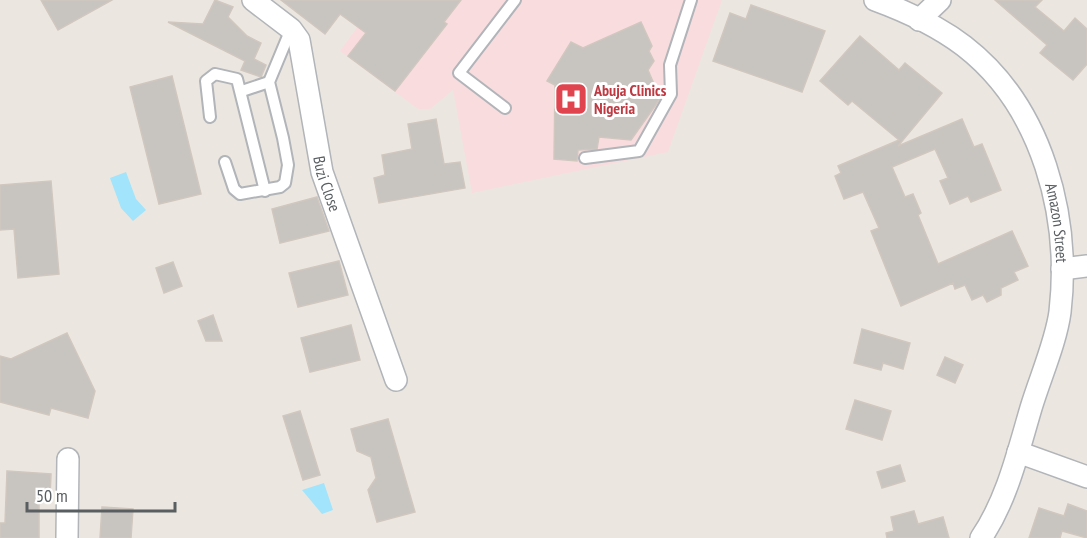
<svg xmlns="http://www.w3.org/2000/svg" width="1087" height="538" font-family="'PT Sans Narrow',sans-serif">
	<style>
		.medical { fill: #f9dcde }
		.water { fill: #a1e4fb }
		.building { fill: #c8c4c0; stroke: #d0c7bf; stroke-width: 1.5 }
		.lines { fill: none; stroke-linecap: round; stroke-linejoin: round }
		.service-casing { stroke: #b1b4b8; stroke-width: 14 }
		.minor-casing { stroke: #b1b4b8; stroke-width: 24 }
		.service { stroke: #fff; stroke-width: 10 }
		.minor { stroke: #fff; stroke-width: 21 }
		.labels { text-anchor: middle; stroke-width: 6; stroke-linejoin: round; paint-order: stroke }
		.health-label { font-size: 16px; font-weight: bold; fill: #be3a42; stroke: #fff; text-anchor: start }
		.street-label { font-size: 16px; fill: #595e61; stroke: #fff }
	</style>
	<rect width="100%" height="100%" fill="#ebe7e0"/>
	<polygon class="medical" points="377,0 722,0 668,152 472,193 453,90 430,109 418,109 340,51"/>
	<g class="water">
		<polygon points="126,172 136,199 146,210 133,221 121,208 110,178"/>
		<polygon points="324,483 333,510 322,514 302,490"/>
	</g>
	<g class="building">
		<polygon points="41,0 112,0 58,30"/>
		<polygon points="215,0 233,7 228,17 247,36 261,43 254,59 266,65 261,77 241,70 245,61 168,22 203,24"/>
		<polygon points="281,0 461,0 444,22 447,24 395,91 348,56 366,33 340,14 325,34"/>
		<polygon points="995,0 1042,0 1035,7 1064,31 1075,18 1087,29 1087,64 1073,80 1040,53 1047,45"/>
		<polygon points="751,5 825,31 802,92 713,61 730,13 746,19"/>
		<polygon points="641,22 652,46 649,51 654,61 648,70 660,98 655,106 631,140 599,137 597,149 578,150 577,161 554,159 555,85 547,81 571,42 583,48"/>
		<polygon points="860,36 899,70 905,63 942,93 898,146 962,119 974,147 982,144 1001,190 971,202 968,196 950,204 940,181 948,178 935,149 892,167 905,197 913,194 921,213 918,215 938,264 1012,231 1028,266 1014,272 1018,280 1001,288 1001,295 987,302 983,295 972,300 965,285 955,289 953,283 901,306 871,231 879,228 863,192 844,199 835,176 841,173 838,166 899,140 852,101 848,105 820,81"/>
		<polygon points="172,76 201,194 159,204 130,87"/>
		<polygon points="436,119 444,164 460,162 465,188 379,203 374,178 385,175 382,155 412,149 408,124"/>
		<polygon points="51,181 59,274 18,278 14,229 0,230 0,185"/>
		<polygon points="317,197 329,231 280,243 272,209"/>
		<polygon points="339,261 348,295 298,307 289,273"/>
		<polygon points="173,262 182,286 164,293 156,268"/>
		<polygon points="213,315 222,341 206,341 198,321"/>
		<polygon points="351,325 360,360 310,372 301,338"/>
		<polygon points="862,329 910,343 903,369 883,363 881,370 854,363"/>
		<polygon points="67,333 95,391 88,418 51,408 49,415 0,402 0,356 11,359"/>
		<polygon points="945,357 963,365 955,383 937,375"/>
		<polygon points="855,400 891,411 882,440 846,429"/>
		<polygon points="300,411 320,475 303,480 283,416"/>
		<polygon points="388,419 415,512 377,522 368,490 376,478 371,457 357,451 351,429"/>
		<polygon points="900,465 905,481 882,488 877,472"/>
		<polygon points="7,471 51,474 50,497 39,497 39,538 0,538 0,523 5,523"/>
		<polygon points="1068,504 1087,511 1087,538 1062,531 1060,538 1029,538 1039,508 1064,516"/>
		<polygon points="102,507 133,509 131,538 100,538"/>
		<polygon points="914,511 918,524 943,517 949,538 887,538 886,533 894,531 891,517"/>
	</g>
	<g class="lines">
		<g class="service-casing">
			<g id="service">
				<polyline points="242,91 269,82"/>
				<polyline points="505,108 459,73 515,0"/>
				<polyline points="210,117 206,81 215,74 237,79 265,191"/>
				<polyline points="585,158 639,151 671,94 670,65 691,0"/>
				<polyline points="225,162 234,189 240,194 280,187 285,183 288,165 283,138 269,82 291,29"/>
			</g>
		</g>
		<g class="minor-casing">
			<g id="minor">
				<path id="s1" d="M253,0L291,29L299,40L322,172L396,380"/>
				<path id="s2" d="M875,0C905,11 939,27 964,46C1043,107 1071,217 1060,312C1056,342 1040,378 1031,408C1018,452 1007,500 981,538"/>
				<polyline points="919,20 940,0"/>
				<polyline points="1062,269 1087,266"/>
				<polyline points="1018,452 1087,477"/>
				<polyline points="67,538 68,459"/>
			</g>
		</g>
		<use href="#service" class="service"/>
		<use href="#minor" class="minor"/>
	</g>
	<defs>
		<g id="hospital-square" transform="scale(1.725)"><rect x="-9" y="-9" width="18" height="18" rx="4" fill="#e0444e" stroke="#fff"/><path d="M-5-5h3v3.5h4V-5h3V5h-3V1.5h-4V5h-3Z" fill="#fff"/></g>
	</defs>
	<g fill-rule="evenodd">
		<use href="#hospital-square" x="571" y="99"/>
	</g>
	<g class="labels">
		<g class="health-label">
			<text x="594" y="96">Abuja Clinics<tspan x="594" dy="18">Nigeria</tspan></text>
		</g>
		<g class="street-label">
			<text dy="6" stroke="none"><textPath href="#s1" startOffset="208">Buzi Close</textPath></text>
			<text dy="6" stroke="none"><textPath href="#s2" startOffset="306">Amazon Street</textPath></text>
		</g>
	</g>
	<path d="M27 502v9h148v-9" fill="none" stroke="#595e61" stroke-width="3"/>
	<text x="36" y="502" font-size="18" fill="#595e61" stroke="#ffffff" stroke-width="4.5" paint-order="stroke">50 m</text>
</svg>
